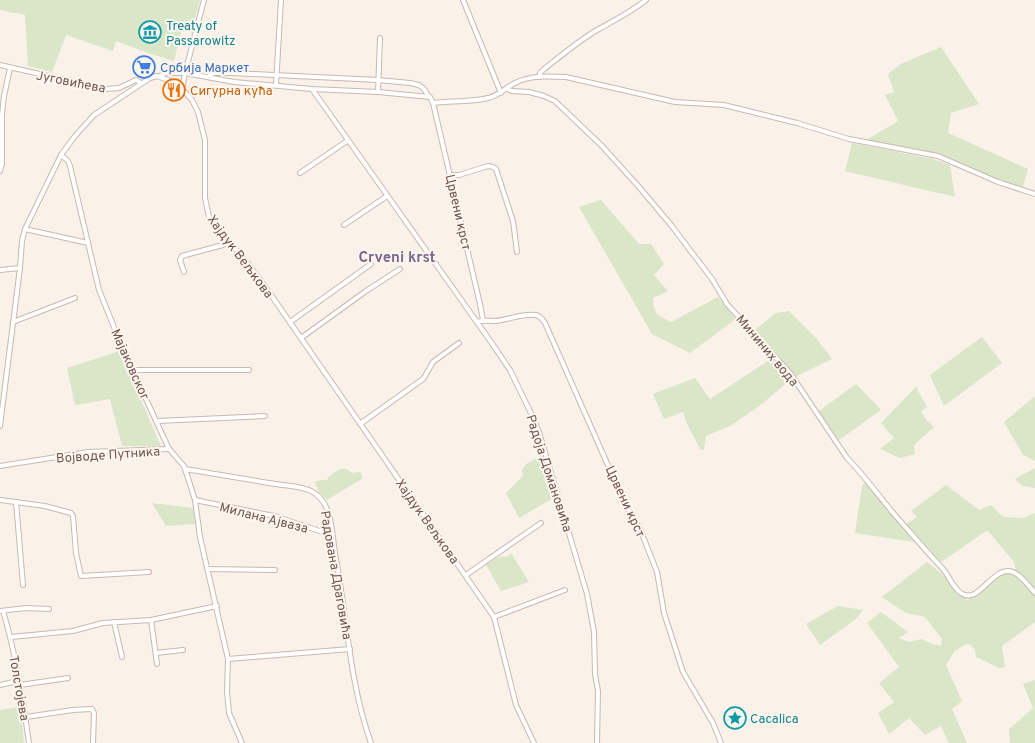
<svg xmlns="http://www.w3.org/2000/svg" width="1035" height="743" font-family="Overpass,sans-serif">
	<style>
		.green { fill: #d9e7c8 }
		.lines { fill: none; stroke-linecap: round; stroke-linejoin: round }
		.street-casing { stroke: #cbb8b0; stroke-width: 6 }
		.street { stroke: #fff; stroke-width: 4 }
		.labels { text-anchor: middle; stroke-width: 4; stroke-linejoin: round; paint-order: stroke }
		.culture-label { font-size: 13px; fill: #0d838f; stroke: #fdf6ef; text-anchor: start }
		.shop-label { font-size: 13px; fill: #366cbe; stroke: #fdf6ef; text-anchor: start }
		.street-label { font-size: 13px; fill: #72574f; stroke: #fdf6ef }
		.food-label { font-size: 13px; fill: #c56008; stroke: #fdf6ef; text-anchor: start }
		.quarter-label { font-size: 15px; font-weight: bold; fill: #7b678e; stroke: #fdf6ef }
	</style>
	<rect width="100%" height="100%" fill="#faf1e9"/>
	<g class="green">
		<polygon points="0,0 200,0 192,28 183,25 174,61 148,53 116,41 113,51 66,35 52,72 28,66 25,15 0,10"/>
		<polygon points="941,47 979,104 951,113 948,133 1028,169 1022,190 938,156 863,142 898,121 885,95 894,92 888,74 901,64"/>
		<polygon points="852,143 933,159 950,165 955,197 845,171"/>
		<path d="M601,200L639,244H651L664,264L654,275L668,291L653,298C654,314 657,315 671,322L718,297L736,319L690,353L652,334L579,207Z"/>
		<polygon points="789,311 817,339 832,359 795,377 755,330 776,313"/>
		<polygon points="982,337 1002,363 944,406 930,375"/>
		<polygon points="120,351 161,446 122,446 110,399 75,405 67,368"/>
		<polygon points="771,359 790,380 758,407 730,426 706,436 704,450 700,449 687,424 683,412 664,419 653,394 695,378 710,399"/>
		<polygon points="856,384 881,410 839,440 819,411"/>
		<polygon points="916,387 927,407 921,412 925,418 934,427 914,445 915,454 900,458 880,449 894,438 881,423"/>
		<polygon points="1035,396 1035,461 1023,455 1004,422"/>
		<polygon points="543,455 555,497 519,518 506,493 523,476 522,470 526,464"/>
		<polygon points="1035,468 1035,488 1023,486 1015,479"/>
		<path d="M340,469H347C351,474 354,473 360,472L363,478L327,500L319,492L315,482L320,480H327L329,476Z"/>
		<polygon points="865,482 915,542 855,533 862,486"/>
		<polygon points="946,485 979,510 991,505 1003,517 1024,518 1035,513 1035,622 1002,646 1005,667 999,668 976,657 975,650 971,645 966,644 955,651 946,665 962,701 952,709 967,743 949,743 941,726 925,735 909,718 889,734 878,713 894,702 879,683 899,667 867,623 881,612 908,632 899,638 909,642 922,639 932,644 941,646 942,639 925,617 906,613 882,597 927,562 941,573 967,600 1004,574 1016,572 1014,562 989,532 986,531 940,563 906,524 917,517 911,511"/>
		<polygon points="152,503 193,508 195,524 166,526"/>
		<path d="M511,553L529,582L501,591L486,565C493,561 499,555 507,557Z"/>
		<polygon points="838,606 863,610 856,619 820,645 806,624"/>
		<polygon points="1035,680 1035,743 1010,743 1009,729 1033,708 1023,684"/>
		<polygon points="21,707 24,743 0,743 0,710"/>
	</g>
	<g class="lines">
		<g class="street-casing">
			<g id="street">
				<polyline points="463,0 501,93"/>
				<polyline points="0,65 106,89 119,88 136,80 141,83"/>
				<polyline points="160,76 166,73 185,73 234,82 312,89 378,92 430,97 433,103 480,304 483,320"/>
				<polyline points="208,77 213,73 232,73 378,80 410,83 419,85 424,89 429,97"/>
				<path d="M539,77L540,73L544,69C561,56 579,40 599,29C615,20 631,12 646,0"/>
				<polyline points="276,85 281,0"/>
				<polyline points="182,89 185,73 204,0"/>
				<polyline points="312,89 491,342 510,370 529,409 539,432 587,594 594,632 595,674 598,691 597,743"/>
				<path d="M507,89L512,91L529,92L544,96L555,101L602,146L639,187L671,225L712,279L727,304L790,373L847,458C864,475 878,495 894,514C910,532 926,551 943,569C949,576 953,588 961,593C979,606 993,564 1013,572C1021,575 1029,586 1035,593"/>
				<polyline points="378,92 380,38"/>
				<path d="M433,103C451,101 471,102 488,98C500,95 505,88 515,83C531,75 549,76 566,77L675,102L724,105L797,123L849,139L938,156L998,182L1035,194"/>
				<polyline points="61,155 68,161 70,166 99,290 122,347 169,449 184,466 187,475 195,500 200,537 228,659 227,692 229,713 242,743"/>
				<polyline points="0,171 2,164 2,115 4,96 10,68"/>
				<polyline points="300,173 347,141"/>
				<polyline points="451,175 459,175 488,166 493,167 496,169 513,221 517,252"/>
				<polyline points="344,225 387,196"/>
				<polyline points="25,229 88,243"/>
				<polyline points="0,270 20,268"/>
				<polyline points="184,272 180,260 182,256 223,245 229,241"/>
				<polyline points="13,322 75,298"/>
				<polyline points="290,322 371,264"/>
				<path d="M477,322C483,320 488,321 495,321C508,320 523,313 536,315C540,316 543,320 545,323L626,506L640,529L657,572L664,613L683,672L713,723L721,743"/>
				<polyline points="301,338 366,291 400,269"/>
				<polyline points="134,370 249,370"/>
				<polyline points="157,421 265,416"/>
				<polyline points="360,424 423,379 425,376 433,362 459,343"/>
				<polyline points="0,426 20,268 22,241 25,229 61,155 75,136 94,115 150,78 157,76 168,80 182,89 192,100 198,112 205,140 205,198 209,217 249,265 269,292 494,617 516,705 534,743"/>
				<polyline points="0,466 88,452 169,449"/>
				<path d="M185,469C215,474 245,479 275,484C287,486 303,486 313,492C320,496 325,504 328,511C332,524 333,539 335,553C347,616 349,682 371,743"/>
				<polyline points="0,500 45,506 71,513 73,516 76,553 81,576 149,572"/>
				<polyline points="195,500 274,516 332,535"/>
				<polyline points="16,502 23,585"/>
				<polyline points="208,569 275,570"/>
				<polyline points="466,575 541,523"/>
				<polyline points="0,611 26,608 49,609"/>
				<path d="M3,611C16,654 23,699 29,743"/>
				<polyline points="494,617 565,590"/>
				<polyline points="151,620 157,664"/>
				<polyline points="114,622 122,657"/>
				<polyline points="11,637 73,631 103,623 151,620 217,606"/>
				<polyline points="156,653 183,650"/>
				<polyline points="228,659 350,649"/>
				<polyline points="0,685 13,682"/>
				<polyline points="20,685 68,678"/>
				<polyline points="26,717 73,710 92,709 94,713 93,743"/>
			</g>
		</g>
		<use href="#street" class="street"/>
	</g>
	<defs>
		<g id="museum-ring" transform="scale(1.15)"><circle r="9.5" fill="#fdf6ef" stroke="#0f9aa8" stroke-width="1.5"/><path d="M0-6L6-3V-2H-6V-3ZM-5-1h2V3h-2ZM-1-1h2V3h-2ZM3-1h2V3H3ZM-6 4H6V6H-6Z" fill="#0f9aa8"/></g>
		<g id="supermarket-ring" transform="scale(1.15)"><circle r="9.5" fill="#fdf6ef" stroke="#3f7fe0" stroke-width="1.5"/><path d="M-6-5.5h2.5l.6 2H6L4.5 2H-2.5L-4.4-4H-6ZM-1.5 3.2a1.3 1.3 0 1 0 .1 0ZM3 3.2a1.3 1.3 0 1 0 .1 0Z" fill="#3f7fe0"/></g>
		<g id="restaurant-ring" transform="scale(1.15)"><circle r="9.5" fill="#fdf6ef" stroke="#e8710a" stroke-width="1.5"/><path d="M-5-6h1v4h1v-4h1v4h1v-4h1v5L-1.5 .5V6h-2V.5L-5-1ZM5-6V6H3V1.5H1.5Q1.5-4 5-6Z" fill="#e8710a"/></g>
		<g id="sight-ring" transform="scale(1.15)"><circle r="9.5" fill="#fdf6ef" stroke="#0f9aa8" stroke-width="1.5"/><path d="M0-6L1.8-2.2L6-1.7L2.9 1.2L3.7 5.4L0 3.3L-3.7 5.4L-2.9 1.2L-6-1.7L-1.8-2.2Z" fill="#0f9aa8"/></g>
	</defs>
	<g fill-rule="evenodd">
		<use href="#museum-ring" x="150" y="32"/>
		<use href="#supermarket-ring" x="144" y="67"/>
		<use href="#restaurant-ring" x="174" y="90"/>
		<use href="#sight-ring" x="735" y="718"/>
	</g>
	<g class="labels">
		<g class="culture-label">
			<text x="166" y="30">Treaty of<tspan x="166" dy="15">Passarowitz</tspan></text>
			<text x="750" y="723">Cacalica</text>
		</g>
		<g class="shop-label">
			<text x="160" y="72">Србија Маркет</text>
		</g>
		<g class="street-label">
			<text transform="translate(71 81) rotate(11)" y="5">Југовићева</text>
			<text transform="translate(459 212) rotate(77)" y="5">Црвени крст</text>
			<text transform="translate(241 256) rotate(53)" y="5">Хајдук Вељкова</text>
			<text transform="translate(768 350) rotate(50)" y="5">Мининих вода</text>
			<text transform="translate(131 364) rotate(66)" y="5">Мајаковског</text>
			<text transform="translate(108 454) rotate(-4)" y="5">Војводе Путника</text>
			<text transform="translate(550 473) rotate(72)" y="5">Радоја Домановића</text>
			<text transform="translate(626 501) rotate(65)" y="5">Црвени крст</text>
			<text transform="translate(264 517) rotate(14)" y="5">Милана Ајваза</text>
			<text transform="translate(428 521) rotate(55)" y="5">Хајдук Вељкова</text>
			<text transform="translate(337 575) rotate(80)" y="5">Радована Драговића</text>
			<text transform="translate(20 688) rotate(80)" y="5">Толстојева</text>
		</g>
		<g class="food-label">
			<text x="190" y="95">Сигурна кућа</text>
		</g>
		<g class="quarter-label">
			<text x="397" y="262">Crveni krst</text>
		</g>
	</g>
</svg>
